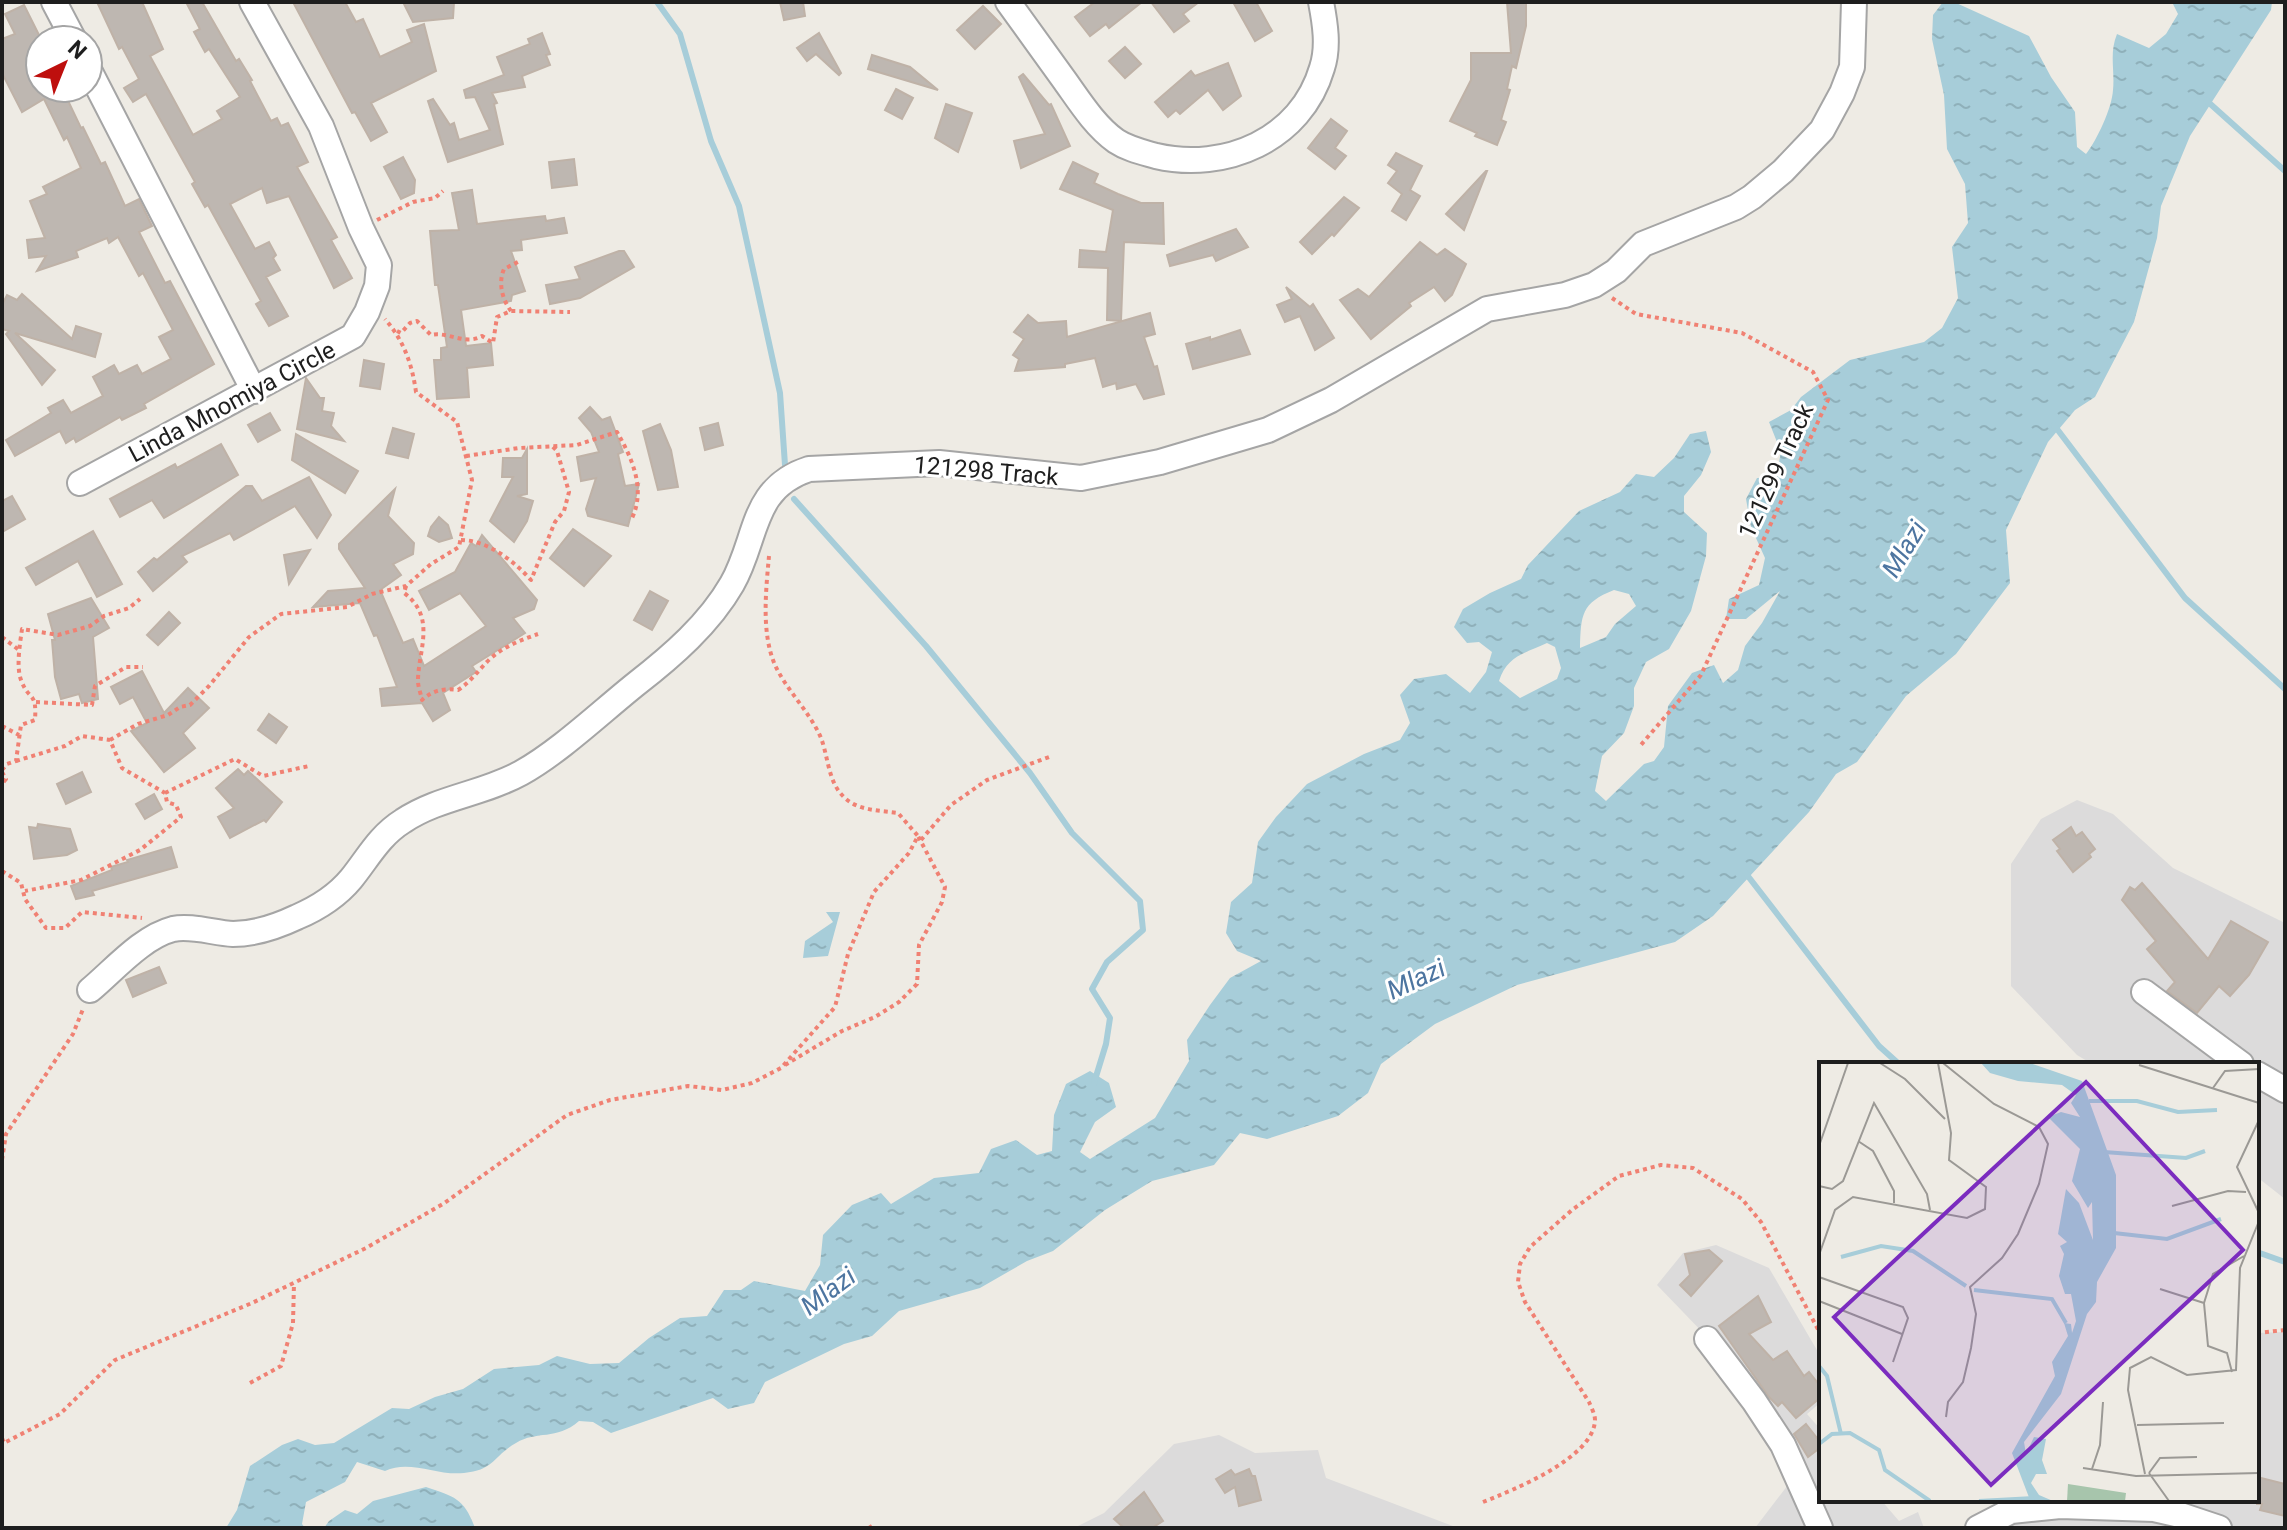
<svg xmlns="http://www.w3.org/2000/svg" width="2287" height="1530" font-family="Roboto,sans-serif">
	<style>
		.residential { fill: #dcdbdb }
		.water { fill: url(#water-ripples); fill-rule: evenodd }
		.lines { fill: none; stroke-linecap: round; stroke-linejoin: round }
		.stream { stroke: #a7cdd9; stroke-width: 6 }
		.building { fill: #beb7b1; stroke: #bfb2a7; stroke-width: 2 }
		.minor-casing { stroke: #a5a5a5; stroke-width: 28 }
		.path { stroke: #f08173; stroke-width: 4; stroke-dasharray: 4 4; stroke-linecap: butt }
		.minor { stroke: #fff; stroke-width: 24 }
		.labels { text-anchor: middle; stroke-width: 6; stroke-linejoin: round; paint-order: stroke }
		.street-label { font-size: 24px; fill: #1e1e1e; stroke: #fff }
		.water-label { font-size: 26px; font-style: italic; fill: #4d75a0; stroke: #fff }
		.inset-river { fill: none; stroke: #a7cdd9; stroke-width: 4 }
		.inset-road { fill: none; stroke: #9b9995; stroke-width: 2 }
		.view { fill: #7b2cbf; fill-opacity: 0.15; stroke: #7b2cbf; stroke-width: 4 }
		.inset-edge { fill: none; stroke: #1e1e1e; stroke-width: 4 }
	</style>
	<defs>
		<pattern id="water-ripples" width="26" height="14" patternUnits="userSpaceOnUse" patternTransform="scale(2)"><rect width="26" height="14" fill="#a7cdd9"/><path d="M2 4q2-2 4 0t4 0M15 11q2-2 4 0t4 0" fill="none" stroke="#8fb0ba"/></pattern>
	</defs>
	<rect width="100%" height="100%" fill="#eeebe4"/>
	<g class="residential">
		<polygon points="2077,800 2113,814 2173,868 2285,923 2285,1199 2257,1177 2257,1064 2092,1064 2077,1055 2011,986 2011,864 2041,819"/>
		<polygon points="1716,1245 1769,1268 1821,1357 1821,1402 1807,1414 1821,1430 1821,1500 1881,1500 1899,1521 1918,1512 1924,1528 1755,1528 1797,1473 1709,1339 1657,1285 1683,1253"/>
		<polygon points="2285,1332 2285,1528 1981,1528 2033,1500 2257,1500 2257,1333"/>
		<polygon points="1219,1435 1255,1453 1318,1450 1326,1478 1458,1528 1074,1528 1104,1513 1174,1444"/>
	</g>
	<g class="water">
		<path d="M1943,2H1954L2029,36L2051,77L2075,112L2077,147L2086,154C2097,140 2112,108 2113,90C2115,71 2109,53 2117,34L2149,48L2166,34L2178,14L2172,2H2272L2271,10L2190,136L2161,206L2157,238L2134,322L2095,397L2075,410L2048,442L2006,530L2010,583L1956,654L1906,696L1857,762L1836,774L1809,812L1713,916L1675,942L1517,985L1435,1024L1381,1064L1368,1093L1338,1116L1267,1139L1240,1133L1214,1165L1152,1181L1105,1210L1053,1251L1027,1261L980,1288L899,1311L872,1336L844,1344L765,1382L754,1403L728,1409L713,1398L611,1433L593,1422L579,1421C556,1441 537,1430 516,1443C493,1456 495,1470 464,1473C436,1476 410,1459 385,1471L357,1462L345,1482L306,1502L302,1524L305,1528H226L237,1510L250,1466L282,1445L298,1439L315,1445L334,1443L392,1408L409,1409L435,1397L463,1389L494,1369L539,1365L557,1356L590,1364L619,1363L649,1338L680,1318L707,1316L724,1290H741L754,1281L805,1291L820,1265L823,1235L852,1205L881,1193L891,1204L934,1178L979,1173L991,1149L1016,1140L1037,1155L1052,1151L1054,1115L1066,1084L1090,1071L1109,1083L1116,1107L1095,1122L1080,1152L1090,1159L1155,1118L1189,1061L1187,1040L1210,1005L1230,978L1261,961L1237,951L1226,933L1231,902L1252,883L1258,842L1276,817L1307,784L1364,754L1400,740L1410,723L1400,695L1414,679L1446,674L1470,693L1486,672L1492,652L1479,642L1467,643L1454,627L1463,609L1490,593L1521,579L1528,565L1579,511L1620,492L1636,474L1654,477L1674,458L1690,434L1706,431L1711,452L1701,475L1684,496V512L1707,533L1706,556L1691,611L1669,649L1646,662L1634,688V706L1624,733L1602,756L1595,791L1606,801L1644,764L1654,761L1664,747L1668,706L1692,673L1714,665L1723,683L1738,670L1745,646L1762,623L1780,591L1746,619H1726L1729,599L1759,585L1765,558L1751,527L1746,499L1757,478L1776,477L1781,452L1769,422L1791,410L1801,397L1850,360L1924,342L1942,328L1958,298L1952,247L1968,223L1965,184L1947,149L1944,95L1932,39L1933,15ZM1614,590L1629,594L1636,606L1615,624L1606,637L1580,648C1581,615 1581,603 1614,590ZM1547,643L1555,647L1561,668L1557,679L1520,698L1499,681C1507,656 1525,653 1547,643Z"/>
		<polygon points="826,912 840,912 828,956 803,958 805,941 833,922"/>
		<path d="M426,1487C455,1497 464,1498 475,1528H324L329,1521L345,1510L357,1514L373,1501Z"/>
	</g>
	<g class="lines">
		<g class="stream">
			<polyline points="657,2 680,34 711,141 739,206 780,393 785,465"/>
			<polyline points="2207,101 2285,171"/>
			<polyline points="2054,425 2185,598 2285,689"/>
			<polyline points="794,499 926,646 1030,773 1072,833 1140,901 1143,930 1107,962 1092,989 1110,1018 1106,1044 1094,1083"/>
			<polyline points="1744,871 1879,1046 1899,1064"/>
			<polyline points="2257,1252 2285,1262"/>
		</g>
	</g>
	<g class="building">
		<polygon points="97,2 142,2 163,49 150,56 193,135 222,119 217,111 240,97 209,49 205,52 194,32 200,29 186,2 202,2 236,61 239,59 252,80 250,81 271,121 277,118 281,126 288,123 308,162 297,167 337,237 331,240 352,278 334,288 289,196 267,203 262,188 230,204 255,249 269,242 276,255 273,258 280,270 266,277 288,316 269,326 256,304 261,301 208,205 205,207 192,184 195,182 146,94 133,102 124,88 139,79 122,47 119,49"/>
		<polygon points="293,2 345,2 356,22 363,19 380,57 412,42 407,30 424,24 436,71 371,103 387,132 371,141 355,112 352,113"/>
		<polygon points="403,2 454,2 453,18 413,22"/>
		<polygon points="780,2 803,2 805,16 784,20"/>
		<polygon points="1095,2 1142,2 1109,28 1106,24 1090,36 1075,17"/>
		<polygon points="1151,2 1199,2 1183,14 1189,21 1174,32"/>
		<polygon points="1233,2 1256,2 1272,31 1255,41"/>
		<polygon points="1507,2 1526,2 1526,26 1516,68 1512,66 1507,89 1510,90 1501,120 1506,122 1497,145 1475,136 1477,133 1450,121 1471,80 1471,53 1511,53"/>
		<polygon points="24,5 40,37 40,88 62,88 81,128 83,127 101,164 105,162 125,206 139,199 152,226 139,232 165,283 170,281 214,364 144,404 146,408 122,420 120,417 76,442 74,438 66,443 60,431 15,456 6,440 51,413 48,408 63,400 71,413 103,396 93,377 114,365 119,374 137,365 142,374 171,359 159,337 173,330 143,273 139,276 118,237 109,243 107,238 76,251 78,257 37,271 46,256 29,258 27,240 45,238 30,201 47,194 43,187 81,168 67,137 64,140 44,99 22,112 2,73 2,39 15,34 5,14"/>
		<polygon points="983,6 1001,24 975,49 957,30"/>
		<polygon points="542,33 550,54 546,55 550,65 522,76 525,87 492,93 497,103 494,104 503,144 448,162 428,101 433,99 450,125 454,123 459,140 490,130 475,97 466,98 464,90 504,75 497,57 530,44 528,39"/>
		<polygon points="819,33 841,73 839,75 816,54 807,61 797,48"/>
		<polygon points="1125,47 1141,64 1125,78 1109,61"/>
		<polygon points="872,55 910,67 938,90 868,69"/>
		<polygon points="1228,63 1241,96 1223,110 1208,90 1180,114 1176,110 1168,117 1155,102 1191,71 1195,76"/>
		<polygon points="1023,74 1049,105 1051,104 1070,146 1021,168 1014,141 1045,134 1019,77"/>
		<polygon points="896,89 913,98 902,119 885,110"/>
		<polygon points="946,104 972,113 958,152 935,138"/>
		<polygon points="1331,119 1347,131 1335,148 1346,156 1335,169 1308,148"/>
		<polygon points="1396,153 1422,166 1410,190 1420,196 1406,220 1392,211 1402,194 1388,183 1397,171 1388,165"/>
		<polygon points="403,157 415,180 414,193 401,199 384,167"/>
		<polygon points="574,159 577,185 552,188 549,162"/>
		<polygon points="1073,162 1098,174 1094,183 1118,194 1141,203 1163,203 1164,244 1124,242 1121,321 1107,320 1108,268 1079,267 1080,250 1106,252 1113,210 1060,189"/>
		<polygon points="1486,171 1487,171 1464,230 1446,214"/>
		<polygon points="472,190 477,224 545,216 546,221 564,218 567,233 521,240 522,250 511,251 525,291 512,295 511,301 461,310 466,346 491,343 493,365 467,368 469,397 437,399 434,360 441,360 441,348 447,347 438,285 435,285 430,231 459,230 452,193"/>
		<polygon points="1344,197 1359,208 1334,236 1332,234 1312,254 1300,242"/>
		<polygon points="1236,229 1248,247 1216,261 1213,255 1170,266 1167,255"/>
		<polygon points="1420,242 1437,255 1445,249 1466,264 1452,295 1445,301 1434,287 1409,303 1411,306 1371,339 1340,300 1358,289 1369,297"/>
		<polygon points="619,251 624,251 634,267 580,298 550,304 546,285 580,279 575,267"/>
		<polygon points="1286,287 1310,307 1313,304 1334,338 1315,350 1300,316 1285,322 1277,305 1292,299"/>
		<polygon points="22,294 72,339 76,326 101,334 95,357 15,333 55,370 42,385 6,334 9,331 2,329 2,305 7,295 17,300"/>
		<polygon points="1150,313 1155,334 1144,337 1154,367 1157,366 1164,394 1144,399 1136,384 1117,389 1116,383 1103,387 1095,358 1065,364 1065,367 1015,371 1019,359 1013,355 1024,339 1014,332 1028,315 1038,323 1066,321 1067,337"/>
		<polygon points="1240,330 1250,354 1193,369 1186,344 1210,337 1210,340"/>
		<polygon points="364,360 384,364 380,389 360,386"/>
		<polygon points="306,378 320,398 324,398 322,411 334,413 331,426 344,441 297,429"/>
		<polygon points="590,407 602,420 610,417 623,452 618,454 625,486 639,484 628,526 588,516 586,509 596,478 581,481 577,457 599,452 591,432 579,418"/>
		<polygon points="270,413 280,430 258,442 248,425"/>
		<polygon points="718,423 723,445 705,450 700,428"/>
		<polygon points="660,424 671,450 678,487 658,490 643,431"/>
		<polygon points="393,428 414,434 408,458 386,453"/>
		<polygon points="296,434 358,471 345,493 292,460"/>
		<polygon points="221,444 238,475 164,518 152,500 120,517 110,499 175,464 177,468"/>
		<polygon points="527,449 527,494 517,496 533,501 527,521 514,542 490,521 513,477 502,477 503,458 522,458"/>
		<polygon points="309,477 331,515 317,538 295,506 234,540 230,533 182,556 187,562 153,591 138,572 154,558 157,560 246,486 252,486 262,501"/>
		<polygon points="395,489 388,516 414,543 413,554 393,564 401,575 380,590 403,643 413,639 424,666 486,626 460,593 429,610 419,591 455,572 471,543 476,546 482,535 537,600 534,609 513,618 525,633 472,666 476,672 443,693 450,710 433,721 422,703 382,706 380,689 397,687 377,635 374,636 360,603 313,607 328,591 365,588 339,549 339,544"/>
		<polygon points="12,496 25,519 2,532 2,501"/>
		<polygon points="439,517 448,525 452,538 439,542 428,536 431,527"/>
		<polygon points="573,529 611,556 584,586 550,558"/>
		<polygon points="93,531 122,584 97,597 78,561 36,585 26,568"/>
		<polygon points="310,550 289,584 284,555"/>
		<polygon points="650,591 668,601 652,630 634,620"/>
		<polygon points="91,598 109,628 93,637 98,699 82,703 79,694 61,699 55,677 52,640 55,640 48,614"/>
		<polygon points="169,612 180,623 158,645 147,635"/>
		<polygon points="142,671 164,713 188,688 209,708 183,733 195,748 164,772 131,731 147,723 133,697 120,704 111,687"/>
		<polygon points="269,714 287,727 276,743 258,730"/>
		<polygon points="238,769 244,775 248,771 282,802 266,822 264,820 230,838 218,817 234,808 216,788"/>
		<polygon points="82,772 91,792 66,804 57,784"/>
		<polygon points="154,794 162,809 145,819 136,804"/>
		<polygon points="38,824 70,829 77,850 67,855 34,859 29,827 37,828"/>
		<polygon points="2071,827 2076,836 2082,832 2095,849 2089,854 2091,857 2073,872 2057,851 2060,849 2053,840"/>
		<polygon points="171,847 177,867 92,891 94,895 76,899 71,886 112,870 111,867 128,862 127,860"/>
		<polygon points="2142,883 2208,959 2231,921 2268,942 2249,975 2230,996 2219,986 2197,1013 2167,991 2175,982 2147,949 2156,941 2122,900 2130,887 2135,890"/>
		<polygon points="159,967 166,983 133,997 126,980"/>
		<polygon points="1709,1250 1722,1261 1691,1296 1680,1285 1690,1275 1685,1254"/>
		<polygon points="1758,1296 1771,1322 1749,1334 1773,1360 1787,1351 1804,1376 1809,1372 1821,1387 1821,1397 1796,1418 1782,1402 1778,1406 1769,1397 1719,1326"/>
		<polygon points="1806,1424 1821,1443 1821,1447 1808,1457 1794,1434"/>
		<polygon points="1249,1469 1252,1476 1255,1476 1261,1500 1239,1506 1235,1487 1225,1493 1216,1479 1231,1470 1235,1475"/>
		<polygon points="2257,1477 2285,1484 2285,1516 2260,1510 2262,1504 2257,1504"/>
		<polygon points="1144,1492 1163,1521 1152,1528 1124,1528 1114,1519"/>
	</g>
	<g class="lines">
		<g class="minor-casing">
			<g id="minor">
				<polyline points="54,2 74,40"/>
				<path d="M1008,2C1027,28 1046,55 1065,81C1080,102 1095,126 1116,141C1128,149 1142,152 1156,156C1225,172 1301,140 1322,68C1329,47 1325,23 1321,2"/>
				<polyline points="88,68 254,391"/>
				<polyline points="80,483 353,336 367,312 377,286 379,265 361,228 321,126 252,2"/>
				<path d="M90,990C114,970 142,937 173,929C191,925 214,933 233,934C255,934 278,926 297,917C318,908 336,897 351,879C368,858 379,836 403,821C439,797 483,794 521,773C559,752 601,712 636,684C672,656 709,624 732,584C758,539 750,488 809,469L939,463L1081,478L1160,462L1268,430L1331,400L1487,309L1565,295L1594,285L1616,271L1643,244L1736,207L1752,197L1783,171L1822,130L1842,93L1852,67L1854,2"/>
				<polyline points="2144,992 2241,1064"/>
				<polyline points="2257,1074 2285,1090"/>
				<polyline points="1707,1339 1754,1401 1783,1445 1820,1528"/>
				<polyline points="1978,1528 2011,1511 2060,1506 2154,1509 2180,1515 2219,1528"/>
			</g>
		</g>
		<g class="path">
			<polyline points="377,220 413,202 435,198 443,191"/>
			<polyline points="1612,298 1636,314 1742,333 1813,372 1828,400 1701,675 1640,746"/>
			<path d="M511,311C502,299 498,283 504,269L518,262"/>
			<path d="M397,331L401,333L410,323L417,321L431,335C448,331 465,346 482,336L493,343L497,317L511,311L570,312"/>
			<path d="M466,456L519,448L577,445L617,432C632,458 646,489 632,518"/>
			<path d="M461,540C487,540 514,561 531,580L555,522L564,511L569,492L557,451L552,446"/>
			<path d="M406,586L404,593C437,617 418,651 418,681C418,687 421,694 422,700C433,690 444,688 458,690C472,681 479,669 491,658C505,646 521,640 538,634"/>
			<polyline points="2,637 19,650"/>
			<polyline points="36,702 92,705 95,686 126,667 143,667"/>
			<polyline points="2,726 19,735"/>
			<path d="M110,740L138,724L168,715L180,707L190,705L209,686L249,637L281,614L347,607L372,594L406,586L431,564L459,547L472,480L457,422L416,392C412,364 404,341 385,319"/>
			<polyline points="16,761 65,746 82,736 110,740 122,768 165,793 167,802 176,805 181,817 140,850 81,880 25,891"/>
			<path d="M2,770L7,764L16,761L21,725L35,720C37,690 29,702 21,680C16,666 20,644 22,629L58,635L90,626L104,616L129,608L140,599"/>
			<polyline points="2,772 6,779 2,784"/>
			<polyline points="165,793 235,759 263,776 309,766"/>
			<polyline points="921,840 951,805 987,780 1049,757"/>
			<polyline points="2,871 21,883 25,899 46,928 65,928 82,912 142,918"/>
			<polyline points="785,1065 842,1031 875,1017 899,1002 917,984 919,945 942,902 945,887 918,836"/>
			<polyline points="2,1160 6,1134 73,1034 83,1009"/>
			<polyline points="2257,1333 2285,1330"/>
			<polyline points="250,1383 281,1366 293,1323 294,1283"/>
			<path d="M2,1438L4,1443L60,1414L115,1360L252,1303L366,1248L443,1204L567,1115L610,1100L688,1086L722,1090L752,1083L781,1068L835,1007L848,954L874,892L909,853L918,836L898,813C878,810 856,811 842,795C828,780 828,756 821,738C810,712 787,691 775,665C761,633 766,590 769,556"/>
			<path d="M1483,1502C1513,1490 1594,1458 1595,1420C1595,1414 1591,1407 1589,1402L1525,1302L1518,1282L1520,1264L1530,1247L1572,1210L1619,1176L1661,1165L1693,1168L1742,1199L1761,1222L1821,1335"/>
			<polyline points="869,1528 872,1526"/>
		</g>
		<use href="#minor" class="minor"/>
	</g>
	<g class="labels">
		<g class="street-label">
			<text transform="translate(232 402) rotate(-28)" y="8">Linda Mnomiya Circle</text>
			<text transform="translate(986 471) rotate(5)" y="8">121298 Track</text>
			<text transform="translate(1776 471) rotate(-65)" y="8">121299 Track</text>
		</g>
		<g class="water-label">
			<text transform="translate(1904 549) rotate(-59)" y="9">Mlazi</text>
			<text transform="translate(1416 979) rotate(-25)" y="9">Mlazi</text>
			<text transform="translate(828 1291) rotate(-37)" y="9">Mlazi</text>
		</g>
	</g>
	<g transform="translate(1819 1062)">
		<rect width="440" height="440" fill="#eeebe4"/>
		<path d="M249,422L307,431L306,439H248Z" fill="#a7c5ac"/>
		<path d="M162,1H211L263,19L297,113V186L278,220L277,240L268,252L242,332L205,380L207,392L215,375L227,377L223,398L228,412H217L212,421L220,433L234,439L211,438L193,391L236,314L233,300L249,274L245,261L252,262L253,271L257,259L252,232H246L240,214L245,192L241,184L248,180L239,172L247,127L260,141L274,178L273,140L269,146L253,119L261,87L229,55L242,50L261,55L252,41L257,33L243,23L199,19L171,11Z" fill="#a7cdd9"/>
		<path class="inset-river" d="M270,39H318L359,50L398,48M285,90L367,96L386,89M295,171L348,177L402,157M22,195L62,184L94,189L147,224M155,228L233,237L247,261M0,304L8,314L22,372M0,382L13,372L31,371L60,388L66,408L111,439M160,439L215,436"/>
		<path class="inset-road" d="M61,1L86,17L126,57M124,1L175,42L220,65L229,82L220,122L199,172L183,196L151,225L157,252L152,286L144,320L129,340L127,355M320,3L440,41M394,26L406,9L440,7M440,58L418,105L440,151M39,79L54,89L75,129V141M0,84L29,1M0,124L13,127L24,119L55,41L108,132L111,148M353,144L409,129L427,130M0,193L16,148L34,135L148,156L166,147L167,125L130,98L132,71L119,1M0,215L84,245L89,256L74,300M341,227L385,241M0,239L83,272M413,310L408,291L389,284L385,241L394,212L425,194M318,363L405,361M264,406L317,414L440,411M273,407L281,383L284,340M330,411L341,396L378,395M330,411L350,439M326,412L309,328L311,306L332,295L368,313L417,308L421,206L440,159"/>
		<path class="view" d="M267,20L424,188L172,423L15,255Z"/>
		<rect width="440" height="440" class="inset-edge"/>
	</g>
	<rect width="2287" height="1530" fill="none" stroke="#1e1e1e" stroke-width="8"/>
	<g transform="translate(64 64) rotate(43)"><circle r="38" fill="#ffffff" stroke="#a5a5a5" stroke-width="2"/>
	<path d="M0-6L14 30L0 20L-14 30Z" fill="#be0f0d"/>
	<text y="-12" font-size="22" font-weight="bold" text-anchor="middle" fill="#1e1e1e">N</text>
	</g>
</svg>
